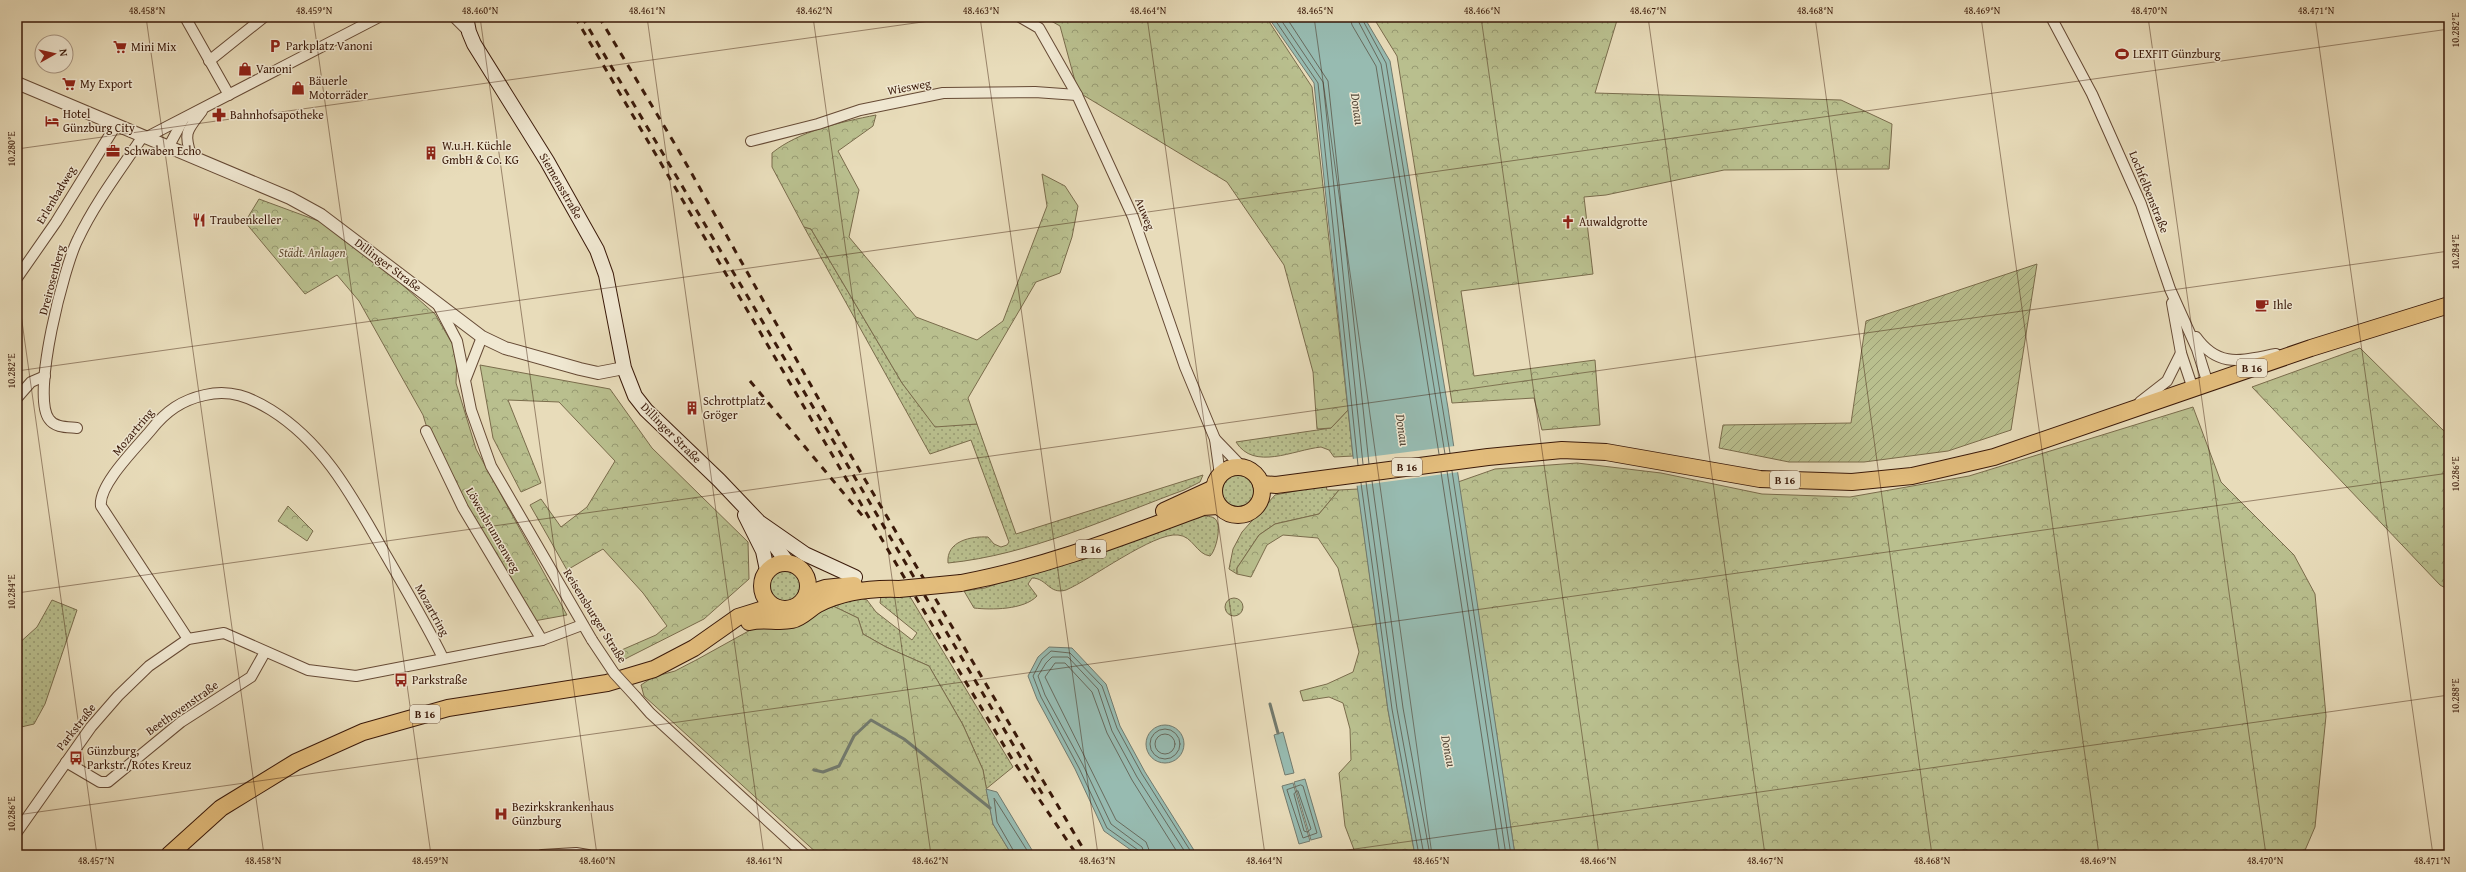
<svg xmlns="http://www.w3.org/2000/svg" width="2466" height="872" font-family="'Gentium Book Plus',serif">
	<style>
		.grass { fill: url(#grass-dots); stroke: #7a6c4c }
		.forest { fill: url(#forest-crowns); stroke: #7a6c4c }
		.garden { fill: url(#garden-furrows); stroke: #7a6c4c }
		.water { fill: #97bbb1; stroke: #727a6e }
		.pier { fill: #e8dcba }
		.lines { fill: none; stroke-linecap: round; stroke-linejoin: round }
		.shore { stroke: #686a5d; stroke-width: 1 }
		.stream { stroke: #727a6e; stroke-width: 3 }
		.minor-casing { stroke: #664a35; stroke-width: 12 }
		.tertiary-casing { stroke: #664a35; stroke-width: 14 }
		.secondary-casing { stroke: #3a1909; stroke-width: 16 }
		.primary-casing { stroke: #3a1909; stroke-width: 18 }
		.minor { stroke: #f0e8d2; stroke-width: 10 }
		.tertiary { stroke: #f0e8d2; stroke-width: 12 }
		.secondary { stroke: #f0e8d2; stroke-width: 14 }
		.primary { stroke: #e4be7d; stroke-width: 16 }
		.rail { stroke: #3a1909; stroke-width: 3; stroke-dasharray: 7 7; stroke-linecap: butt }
		.minor-bridge-casing { stroke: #664a35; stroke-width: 12; stroke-linecap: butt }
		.primary-bridge-casing { stroke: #3a1909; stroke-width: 18; stroke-linecap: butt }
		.minor-bridge { stroke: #f0e8d2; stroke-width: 10 }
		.primary-bridge { stroke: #e4be7d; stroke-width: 16 }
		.ticks { fill: none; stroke: #3a1909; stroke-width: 1; stroke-opacity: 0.45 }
		.labels { text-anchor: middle; stroke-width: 3; stroke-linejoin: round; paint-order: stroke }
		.shield { fill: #f0e8d2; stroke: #715745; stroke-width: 1 }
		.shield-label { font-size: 11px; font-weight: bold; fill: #3a1909 }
		.poi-label { font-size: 12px; fill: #3a1909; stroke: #f0e8d2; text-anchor: start }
		.street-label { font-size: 12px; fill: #3a1909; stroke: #f0e8d2 }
		.park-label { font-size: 12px; font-style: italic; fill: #604b31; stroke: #f0e8d2 }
		.water-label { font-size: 13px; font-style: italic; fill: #564a3b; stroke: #f0e8d2 }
		.neatline { fill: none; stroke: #3a1909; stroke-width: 1.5 }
		.ticks-label { font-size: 10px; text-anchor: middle; fill: #3a1909 }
	</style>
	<defs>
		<pattern id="grass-dots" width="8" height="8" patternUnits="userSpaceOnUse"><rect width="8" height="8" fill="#b9bf8e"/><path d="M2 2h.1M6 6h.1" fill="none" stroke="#979a72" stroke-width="1.8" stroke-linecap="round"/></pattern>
		<pattern id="forest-crowns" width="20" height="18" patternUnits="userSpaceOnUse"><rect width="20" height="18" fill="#b9bf8e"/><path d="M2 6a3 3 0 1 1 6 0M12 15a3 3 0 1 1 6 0" fill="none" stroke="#979a72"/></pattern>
		<pattern id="garden-furrows" width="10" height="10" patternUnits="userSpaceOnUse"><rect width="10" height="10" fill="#b9bf8e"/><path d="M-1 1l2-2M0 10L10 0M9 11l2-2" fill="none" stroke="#979a72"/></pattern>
	</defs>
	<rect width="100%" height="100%" fill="#e8dcba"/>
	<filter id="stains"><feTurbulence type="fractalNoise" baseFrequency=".005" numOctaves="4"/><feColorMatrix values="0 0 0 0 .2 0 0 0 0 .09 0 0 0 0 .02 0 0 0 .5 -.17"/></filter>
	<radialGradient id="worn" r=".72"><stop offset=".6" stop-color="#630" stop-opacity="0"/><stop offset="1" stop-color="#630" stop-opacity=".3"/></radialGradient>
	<g class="grass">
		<path d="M804,227L811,229L902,383L935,426L977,424L1016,534L1203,475L1200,482L1184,490C1108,518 1029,555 948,563C946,541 971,536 988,537L994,544L1001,547L1007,545L1009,542L971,440L930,454Z"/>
		<path d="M1348,410L1353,456L1334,457L1329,450L1321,447C1293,450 1254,471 1236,442L1331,428Z"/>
		<circle cx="1238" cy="491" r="16"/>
		<polygon points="1326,485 1327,490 1339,490 1319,514 1275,524 1259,535 1237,568 1237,574 1229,569 1233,549 1242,532 1275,495"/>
		<path d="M1199,513C1204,518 1209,515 1214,518C1223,523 1216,551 1210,556C1196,554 1193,536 1178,535C1154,532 1090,580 1066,590C1049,595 1047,578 1032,578L1028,584L1037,596C1024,610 991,610 974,608L964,591L985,588Z"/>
		<circle cx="786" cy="586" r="17"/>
		<polygon points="909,595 1013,767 986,789 983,770 963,725 929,666 886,647 863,634 858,618 833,606 859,598 867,600 876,612 912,640 917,633 880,603 881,596"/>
		<circle cx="1234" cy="607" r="9"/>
		<polygon points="52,600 77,610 45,704 34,724 17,728 17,645 37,627"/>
	</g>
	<g class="forest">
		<polygon points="1044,17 1266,17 1312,87 1348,410 1331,428 1317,429 1313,372 1284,265 1227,182 1078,92 1060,26"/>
		<polygon points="1373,17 1618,17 1595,93 1841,100 1892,124 1889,169 1724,170 1606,195 1584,197 1593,274 1461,291 1474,376 1595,360 1600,425 1542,430 1534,398 1452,403 1397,56"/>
		<path d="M876,115L873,126L838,151L859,190L849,237L916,317L977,340L1003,321L1047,206L1042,174L1065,186L1078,206L1072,237L1060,273L1036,282L968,398L977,424L935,427L902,383L811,229L804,227L772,167V153C799,131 841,122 876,115Z"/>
		<polygon points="259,199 324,223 379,264 435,314 457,352 456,383 476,449 567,615 534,621 435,454 423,415 359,301 337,275 305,294 245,222"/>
		<polygon points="2360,348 2449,436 2449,590 2440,585 2252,387"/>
		<polygon points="480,365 610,389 652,448 748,542 749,579 704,619 623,660 617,652 656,635 667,626 643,593 603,549 567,570 530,505 541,499 561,527 587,507 615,461 559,402 508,400 541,483 521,492 493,438"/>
		<polygon points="2193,407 2221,482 2294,555 2315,594 2326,716 2315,827 2303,855 1515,855 1458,482 1495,469 1577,463 1661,473 1762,494 1850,497 1969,476"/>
		<polygon points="1358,489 1388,710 1415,855 1356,855 1345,826 1339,773 1351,760 1350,729 1343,703 1329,697 1303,701 1300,691 1327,684 1353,672 1359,652 1338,568 1318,538 1283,535 1267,545 1251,577 1237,574 1237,568 1259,535 1275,524 1319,514 1339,490"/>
		<polygon points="288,506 313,531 307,541 278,521"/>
		<polygon points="833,606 858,618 863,634 886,647 929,666 963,725 983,770 993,824 1012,855 819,855 644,696 641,685 653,677 675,671 698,659 754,628 807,619"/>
	</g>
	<polygon class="garden" points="2037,264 2011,430 1948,451 1864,462 1789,462 1719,448 1723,425 1851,423 1866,321"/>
	<g class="water">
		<polygon points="1268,17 1364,17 1390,61 1448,408 1515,855 1415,855 1388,710 1353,456 1314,83"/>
		<polygon points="1049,647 1072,648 1106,684 1120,726 1145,772 1197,855 1138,855 1104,831 1075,769 1037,699 1028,676 1038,657"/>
		<circle cx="1165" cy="744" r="19"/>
		<polygon points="1283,732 1294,773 1285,775 1274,735"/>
		<polygon points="1305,779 1322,837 1311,840 1294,782"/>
		<polygon points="1293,783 1310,841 1299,844 1282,786"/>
		<polygon points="986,789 997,792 1035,855 1012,855 993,824"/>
	</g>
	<polygon class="pier" points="1455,446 1459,472 1355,486 1352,459"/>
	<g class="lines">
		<g class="shore">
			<polyline points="1273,17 1318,83 1358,465"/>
			<polyline points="1279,17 1323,82 1363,464"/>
			<polyline points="1286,17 1328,81 1369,464"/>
			<polyline points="1350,17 1352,25 1376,66 1439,454"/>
			<polyline points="1356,17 1381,64 1445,454"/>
			<polyline points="1361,17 1386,63 1450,453"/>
			<polyline points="1447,471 1506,855"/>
			<polyline points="1452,471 1511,855"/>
			<polyline points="1441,472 1500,855"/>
			<polyline points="1372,481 1403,708 1430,855"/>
			<polyline points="1366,482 1397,709 1424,855"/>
			<polyline points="1361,483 1392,709 1419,855"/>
			<circle cx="1165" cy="744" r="15"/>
			<circle cx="1165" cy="744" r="10"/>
			<polygon points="1301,785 1303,786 1317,833 1303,838 1287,790"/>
			<polygon points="1298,791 1311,829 1307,832 1304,831 1294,794"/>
			<polyline points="1016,855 997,822 994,798 1030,855"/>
			<polyline points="1140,855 1138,850 1107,828 1079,768 1041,697 1033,676 1042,659 1051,651 1070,653 1102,686 1117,728 1142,774 1193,855"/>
			<polyline points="1145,855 1142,847 1111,824 1083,765 1045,695 1038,676 1046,663 1052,657 1068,657 1098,689 1112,731 1137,777 1187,855"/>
			<polyline points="1151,855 1146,842 1116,820 1045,677 1055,663 1065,663 1092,692 1107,733 1132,780 1179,855"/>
		</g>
		<g class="stream">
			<polyline points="1270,704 1278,733"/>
			<polyline points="814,770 823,772 839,766 854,736 871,720 904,739 990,808"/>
		</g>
		<g class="minor-casing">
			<g id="minor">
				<polyline points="185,17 229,95"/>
				<polyline points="454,17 469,32"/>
				<polyline points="1020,17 1039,28 1077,95 1133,217 1185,367 1215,439 1220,475"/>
				<polyline points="2051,17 2092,94 2141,204 2170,289 2197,349 2208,384"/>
				<polyline points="209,61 264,17"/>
				<polyline points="147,137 379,17"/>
				<polyline points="751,141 818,124 860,110 943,93 1035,92 1077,95"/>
				<polyline points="169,146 183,120"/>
				<path d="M191,155C183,131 188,130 202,111"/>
				<polyline points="17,278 56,222 116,125"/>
				<polyline points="437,303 457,341 471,410 491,466 592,640"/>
				<polyline points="2172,303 2181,353 2193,389"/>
				<path d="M2196,337C2219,369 2242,360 2276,354"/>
				<polyline points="466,378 482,337"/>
				<polyline points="17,398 31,382 45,376"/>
				<polyline points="2140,402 2167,381 2181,353"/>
				<path d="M77,428C68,427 55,428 49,419C31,395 64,266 78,239C95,203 121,169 143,136"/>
				<polyline points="426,431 463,508 542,640"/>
				<polyline points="1215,439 1242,467"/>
				<path d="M188,639L101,506C98,485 137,447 151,430C166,411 182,400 205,395C230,389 250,397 271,410C327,445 355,502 387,557C406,590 426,623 443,658"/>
				<polyline points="636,697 650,713 805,855"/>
				<polyline points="66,762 100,782 108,782 181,722 251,677 265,652"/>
				<polyline points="17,832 91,727 118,696 149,666 188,639 224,633 308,670 356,676 542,640 582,625"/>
				<polyline points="542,855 576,853 588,855"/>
			</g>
		</g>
		<g class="tertiary-casing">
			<polyline id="tertiary" points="17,83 290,198 321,215 482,337 505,348 580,369 598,373 624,368"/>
		</g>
		<g class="secondary-casing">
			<g id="secondary">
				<polyline points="466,17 469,32 474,44 547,161 597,250 606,275 624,368 635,396 646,410 719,480 759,522 805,554 855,577"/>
				<polyline points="745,515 763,551 767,570"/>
				<polyline points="762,528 787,562"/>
			</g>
		</g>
		<g class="primary-casing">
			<g id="primary">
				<circle cx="1238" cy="491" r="24"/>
				<polyline points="1261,484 1276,485 1488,457 1562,450 1606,452 1760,479 1852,482 1912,476 1994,457 2311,348 2449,305"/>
				<polyline points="1164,511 1214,488"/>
				<circle cx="785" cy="586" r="23"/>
				<path d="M961,583C1046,567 1122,537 1203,507L1218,506"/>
				<polyline points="807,594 825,588 854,585"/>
				<path d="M749,622C764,618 777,623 792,620C802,618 809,609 818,604C842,592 872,588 899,589"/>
				<polyline points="169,855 221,808 296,762 363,732 448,708 607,683 654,669 694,648 738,617 773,606"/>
			</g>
		</g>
		<use href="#minor" class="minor"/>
		<use href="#tertiary" class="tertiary"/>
		<use href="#secondary" class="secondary"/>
		<use href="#primary" class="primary"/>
		<g class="rail">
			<polyline points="575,17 958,669 1012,759 1077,855"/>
			<polyline points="582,17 1043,795"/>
			<polyline points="599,17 679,151 844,444 1087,855"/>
			<polyline points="750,381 866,520"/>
		</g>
		<g class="minor-bridge-casing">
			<polyline id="minor-bridge" points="592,640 614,673 636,697"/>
		</g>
		<g class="primary-bridge-casing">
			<polyline id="primary-bridge" points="899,589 961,583"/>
		</g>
		<use href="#minor-bridge" class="minor-bridge"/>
		<use href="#primary-bridge" class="primary-bridge"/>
	</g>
	<path class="ticks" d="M146,17L264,855M313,17L431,855M480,17L597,855M647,17L764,855M813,17L931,855M980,17L1098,855M1147,17L1265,855M1314,17L1432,855M1481,17L1599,855M1648,17L1765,855M1815,17L1932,855M1981,17L2099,855M2148,17L2266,855M2315,17L2433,855M17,149L958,17M17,286L97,855M17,371L2449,29M17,593L2449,251M17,815L2449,473M1312,855L2449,695"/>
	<defs>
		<g id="parking-bare" transform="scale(1.08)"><path d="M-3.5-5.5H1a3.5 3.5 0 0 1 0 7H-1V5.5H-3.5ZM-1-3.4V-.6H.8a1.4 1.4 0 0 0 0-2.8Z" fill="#8f2418" stroke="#f0e8d2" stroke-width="2.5" paint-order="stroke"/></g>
		<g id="supermarket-bare" transform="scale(1.08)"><path d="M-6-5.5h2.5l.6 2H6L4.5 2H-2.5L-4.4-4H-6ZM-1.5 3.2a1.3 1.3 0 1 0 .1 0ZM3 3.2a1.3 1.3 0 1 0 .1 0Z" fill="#8f2418" stroke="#f0e8d2" stroke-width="2.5" paint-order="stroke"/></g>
		<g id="stadium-bare" transform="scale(1.08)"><path d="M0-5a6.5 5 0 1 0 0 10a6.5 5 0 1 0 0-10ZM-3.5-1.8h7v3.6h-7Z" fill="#8f2418" stroke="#f0e8d2" stroke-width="2.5" paint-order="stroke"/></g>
		<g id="shop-bare" transform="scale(1.08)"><path d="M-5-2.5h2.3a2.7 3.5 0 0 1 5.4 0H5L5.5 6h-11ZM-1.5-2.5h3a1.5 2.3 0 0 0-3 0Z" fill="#8f2418" stroke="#f0e8d2" stroke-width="2.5" paint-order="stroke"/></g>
		<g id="pharmacy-bare" transform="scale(1.08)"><path d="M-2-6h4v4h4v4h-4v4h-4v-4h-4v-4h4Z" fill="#8f2418" stroke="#f0e8d2" stroke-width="2.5" paint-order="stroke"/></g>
		<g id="hotel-bare" transform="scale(1.08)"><path d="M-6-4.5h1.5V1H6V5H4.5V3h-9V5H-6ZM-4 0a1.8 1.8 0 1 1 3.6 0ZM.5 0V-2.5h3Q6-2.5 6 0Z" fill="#8f2418" stroke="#f0e8d2" stroke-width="2.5" paint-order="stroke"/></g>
		<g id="office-bare" transform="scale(1.08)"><path d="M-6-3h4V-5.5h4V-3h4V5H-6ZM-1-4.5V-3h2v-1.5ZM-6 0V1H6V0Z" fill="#8f2418" stroke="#f0e8d2" stroke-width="2.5" paint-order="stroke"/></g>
		<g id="building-bare" transform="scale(1.08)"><path d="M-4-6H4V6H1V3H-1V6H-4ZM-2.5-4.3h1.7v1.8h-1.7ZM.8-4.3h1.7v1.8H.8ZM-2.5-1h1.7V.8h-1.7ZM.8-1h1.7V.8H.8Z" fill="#8f2418" stroke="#f0e8d2" stroke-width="2.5" paint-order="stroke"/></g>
		<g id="restaurant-bare" transform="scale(1.08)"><path d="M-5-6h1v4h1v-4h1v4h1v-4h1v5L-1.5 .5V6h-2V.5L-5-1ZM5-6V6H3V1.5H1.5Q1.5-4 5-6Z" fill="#8f2418" stroke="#f0e8d2" stroke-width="2.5" paint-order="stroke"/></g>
		<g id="church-bare" transform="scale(1.08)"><path d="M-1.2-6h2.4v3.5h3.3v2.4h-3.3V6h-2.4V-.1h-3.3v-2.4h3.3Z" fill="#8f2418" stroke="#f0e8d2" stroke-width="2.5" paint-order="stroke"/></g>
		<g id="cafe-bare" transform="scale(1.08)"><path d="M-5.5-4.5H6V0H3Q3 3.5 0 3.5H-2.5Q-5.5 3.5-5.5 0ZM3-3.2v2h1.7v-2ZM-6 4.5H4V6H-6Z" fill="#8f2418" stroke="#f0e8d2" stroke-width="2.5" paint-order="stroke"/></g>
		<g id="bus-bare" transform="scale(1.08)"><path d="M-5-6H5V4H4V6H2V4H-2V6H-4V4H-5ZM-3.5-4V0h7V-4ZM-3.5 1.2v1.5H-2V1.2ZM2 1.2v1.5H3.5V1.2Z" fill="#8f2418" stroke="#f0e8d2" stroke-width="2.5" paint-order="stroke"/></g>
		<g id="hospital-bare" transform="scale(1.08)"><path d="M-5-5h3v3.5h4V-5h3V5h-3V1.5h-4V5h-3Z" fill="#8f2418" stroke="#f0e8d2" stroke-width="2.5" paint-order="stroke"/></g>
	</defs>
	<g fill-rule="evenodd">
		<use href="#parking-bare" x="275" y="46"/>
		<use href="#supermarket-bare" x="120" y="47"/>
		<use href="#stadium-bare" x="2122" y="54"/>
		<use href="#shop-bare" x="245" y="69"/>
		<use href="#supermarket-bare" x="69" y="84"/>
		<use href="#shop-bare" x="298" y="88"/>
		<use href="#pharmacy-bare" x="219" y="115"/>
		<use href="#hotel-bare" x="52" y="121"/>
		<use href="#office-bare" x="113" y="151"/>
		<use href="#building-bare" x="431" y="153"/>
		<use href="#restaurant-bare" x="199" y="220"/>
		<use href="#church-bare" x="1568" y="222"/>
		<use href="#cafe-bare" x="2262" y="305"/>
		<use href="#building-bare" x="692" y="408"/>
		<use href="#bus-bare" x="401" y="680"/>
		<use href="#bus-bare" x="76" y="758"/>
		<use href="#hospital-bare" x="501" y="814"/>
	</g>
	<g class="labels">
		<g class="shield">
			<rect x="2237" y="359" width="30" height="18" rx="3"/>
			<rect x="1392" y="458" width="30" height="18" rx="3"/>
			<rect x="1770" y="471" width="30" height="18" rx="3"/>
			<rect x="1076" y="540" width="30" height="18" rx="3"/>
			<rect x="410" y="705" width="30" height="18" rx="3"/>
		</g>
		<g class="shield-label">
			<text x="2252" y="372">B 16</text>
			<text x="1407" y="471">B 16</text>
			<text x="1785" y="484">B 16</text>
			<text x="1091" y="553">B 16</text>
			<text x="425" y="718">B 16</text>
		</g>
		<g class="poi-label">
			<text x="286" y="50">Parkplatz Vanoni</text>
			<text x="131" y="51">Mini Mix</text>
			<text x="2133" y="58">LEXFIT Günzburg</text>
			<text x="256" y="73">Vanoni</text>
			<text x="309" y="85">Bäuerle<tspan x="309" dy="14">Motorräder</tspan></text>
			<text x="80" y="88">My Export</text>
			<text x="63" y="118">Hotel<tspan x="63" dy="14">Günzburg City</tspan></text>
			<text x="230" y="119">Bahnhofsapotheke</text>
			<text x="442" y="150">W.u.H. Küchle<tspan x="442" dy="14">GmbH &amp; Co. KG</tspan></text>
			<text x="124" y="155">Schwaben Echo</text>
			<text x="210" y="224">Traubenkeller</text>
			<text x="1579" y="226">Auwaldgrotte</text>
			<text x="2273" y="309">Ihle</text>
			<text x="703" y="405">Schrottplatz<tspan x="703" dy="14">Gröger</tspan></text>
			<text x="412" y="684">Parkstraße</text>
			<text x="87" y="755">Günzburg,<tspan x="87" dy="14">Parkstr./Rotes Kreuz</tspan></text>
			<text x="512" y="811">Bezirkskrankenhaus<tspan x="512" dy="14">Günzburg</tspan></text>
		</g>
		<g class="street-label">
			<text transform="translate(909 87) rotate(-11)" y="4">Wiesweg</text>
			<text transform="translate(561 186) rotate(60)" y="4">Siemensstraße</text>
			<text transform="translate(2149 192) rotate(68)" y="4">Lochfelbenstraße</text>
			<text transform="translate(56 195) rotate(-59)" y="4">Erlenbadweg</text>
			<text transform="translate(1145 214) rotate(68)" y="4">Auweg</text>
			<text transform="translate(388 265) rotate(37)" y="4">Dillinger Straße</text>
			<text transform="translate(52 280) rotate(-75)" y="4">Dreirosenberg</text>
			<text transform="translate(133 432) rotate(-50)" y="4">Mozartring</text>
			<text transform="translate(671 433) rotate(45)" y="4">Dillinger Straße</text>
			<text transform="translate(493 530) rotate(60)" y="4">Löwenbrunnenweg</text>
			<text transform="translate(432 610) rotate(61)" y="4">Mozartring</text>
			<text transform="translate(595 616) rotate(58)" y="4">Reisensburger Straße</text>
			<text transform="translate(182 708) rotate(-35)" y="4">Beethovenstraße</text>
			<text transform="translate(76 727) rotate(-52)" y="4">Parkstraße</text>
		</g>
		<g class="park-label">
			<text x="312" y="257">Städt. Anlagen</text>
		</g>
		<g class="water-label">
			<text transform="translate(1358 109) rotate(82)" y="5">Donau</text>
			<text transform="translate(1403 430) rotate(82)" y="5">Donau</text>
			<text transform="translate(1449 751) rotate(79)" y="5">Donau</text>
		</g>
	</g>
	<rect width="2466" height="872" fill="none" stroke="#e8dcba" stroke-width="44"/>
	<g transform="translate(54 54) rotate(82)"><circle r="19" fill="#f0e8d2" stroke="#a79582"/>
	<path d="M0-3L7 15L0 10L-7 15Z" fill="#8f2418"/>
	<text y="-6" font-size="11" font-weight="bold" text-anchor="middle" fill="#3a1909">N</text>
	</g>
	<rect x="22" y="22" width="2422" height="828" class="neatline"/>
	<g class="ticks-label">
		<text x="147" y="14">48.458°N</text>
		<text x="314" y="14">48.459°N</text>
		<text x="480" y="14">48.460°N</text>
		<text x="647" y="14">48.461°N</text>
		<text x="814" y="14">48.462°N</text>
		<text x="981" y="14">48.463°N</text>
		<text x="1148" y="14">48.464°N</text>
		<text x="1315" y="14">48.465°N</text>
		<text x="1482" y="14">48.466°N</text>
		<text x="1648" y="14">48.467°N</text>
		<text x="1815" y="14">48.468°N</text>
		<text x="1982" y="14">48.469°N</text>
		<text x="2149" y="14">48.470°N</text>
		<text x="2316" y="14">48.471°N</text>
		<text transform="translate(2455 30) rotate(-90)" y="4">10.282°E</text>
		<text transform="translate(11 149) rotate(-90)" y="4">10.280°E</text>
		<text transform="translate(2455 252) rotate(-90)" y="4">10.284°E</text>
		<text transform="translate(11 371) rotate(-90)" y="4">10.282°E</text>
		<text transform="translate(2455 474) rotate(-90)" y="4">10.286°E</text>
		<text transform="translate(11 592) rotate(-90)" y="4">10.284°E</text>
		<text transform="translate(2455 696) rotate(-90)" y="4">10.288°E</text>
		<text transform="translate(11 814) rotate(-90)" y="4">10.286°E</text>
		<text x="96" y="864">48.457°N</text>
		<text x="263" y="864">48.458°N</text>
		<text x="430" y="864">48.459°N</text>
		<text x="597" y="864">48.460°N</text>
		<text x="764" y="864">48.461°N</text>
		<text x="930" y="864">48.462°N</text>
		<text x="1097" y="864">48.463°N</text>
		<text x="1264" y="864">48.464°N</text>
		<text x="1431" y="864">48.465°N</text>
		<text x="1598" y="864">48.466°N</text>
		<text x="1765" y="864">48.467°N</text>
		<text x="1932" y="864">48.468°N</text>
		<text x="2098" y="864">48.469°N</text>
		<text x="2265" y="864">48.470°N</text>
		<text x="2432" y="864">48.471°N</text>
	</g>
	<rect width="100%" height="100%" filter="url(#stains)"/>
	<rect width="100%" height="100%" fill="url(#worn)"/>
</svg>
